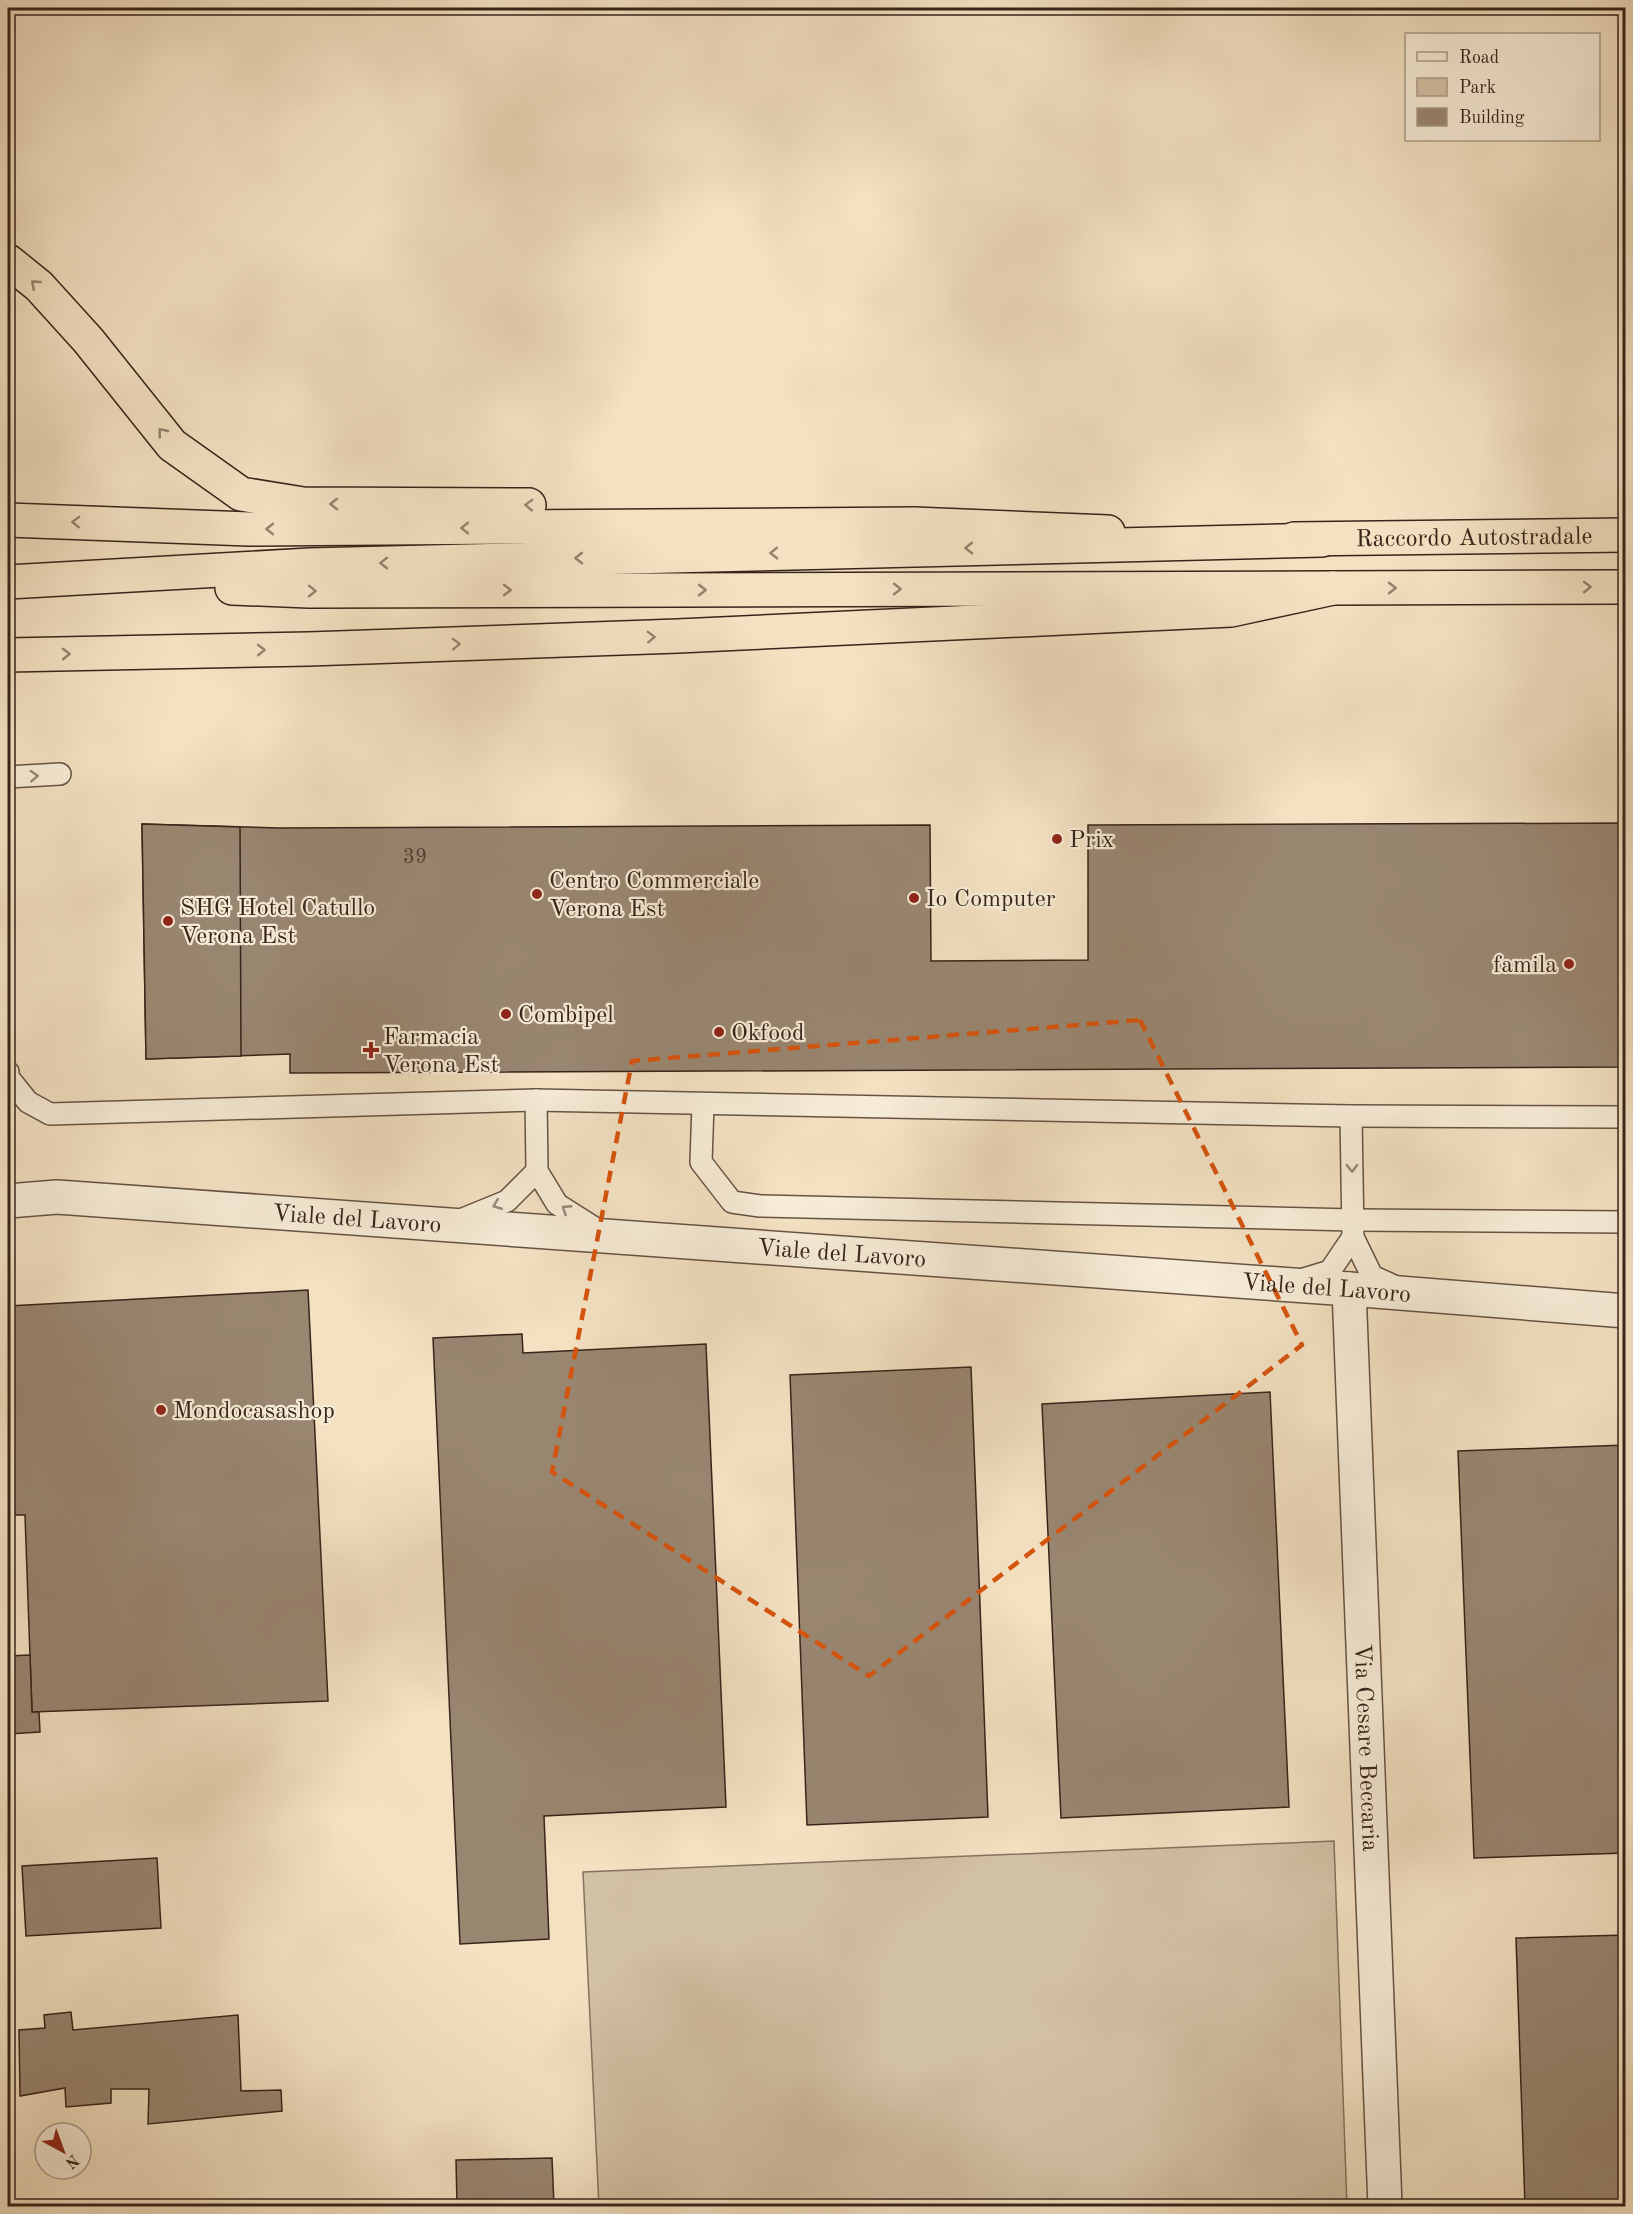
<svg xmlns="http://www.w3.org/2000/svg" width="1633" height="2214" font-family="'Old Standard TT',serif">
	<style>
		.green { fill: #d3c1a5; stroke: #857260; stroke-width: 1.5 }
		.building { fill: #998671; stroke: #37241a; stroke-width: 1.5 }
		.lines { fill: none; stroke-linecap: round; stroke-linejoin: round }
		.service-casing { stroke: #665344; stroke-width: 24 }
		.minor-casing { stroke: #665344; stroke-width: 36 }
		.tertiary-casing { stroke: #665344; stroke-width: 36 }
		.trunk-casing { stroke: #37241a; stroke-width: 36 }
		.motorway-casing { stroke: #37241a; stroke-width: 36 }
		.service { stroke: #f7ecd7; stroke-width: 21 }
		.minor { stroke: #f7ecd7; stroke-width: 33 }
		.tertiary { stroke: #f7ecd7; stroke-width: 33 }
		.trunk { stroke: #f3e1c2; stroke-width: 33 }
		.motorway { stroke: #f3e1c2; stroke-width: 33 }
		.oneway { stroke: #95826e }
		.oneway2 { stroke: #978878 }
		.marked { fill: none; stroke: #d6540d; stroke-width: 4.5; stroke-dasharray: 12 8; stroke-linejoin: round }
		.poi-dot { fill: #8f2418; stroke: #f7ecd7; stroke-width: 2 }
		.labels { text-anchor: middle; stroke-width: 4.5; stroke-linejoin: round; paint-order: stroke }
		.number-label { font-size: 21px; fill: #503c30 }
		.street-label { font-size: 24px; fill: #37241a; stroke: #f7ecd7 }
		.poi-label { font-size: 24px; fill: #37241a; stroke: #f7ecd7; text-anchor: start }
	</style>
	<rect width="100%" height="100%" fill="#f3e1c2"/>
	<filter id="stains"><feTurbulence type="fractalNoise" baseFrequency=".00333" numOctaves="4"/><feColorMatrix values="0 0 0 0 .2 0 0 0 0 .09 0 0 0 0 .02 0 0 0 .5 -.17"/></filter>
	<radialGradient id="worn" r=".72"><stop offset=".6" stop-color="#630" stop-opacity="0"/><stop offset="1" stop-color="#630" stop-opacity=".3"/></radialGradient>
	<polygon class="green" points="1334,1841 1347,2206 599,2206 583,1872"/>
	<g class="building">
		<polygon points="1626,823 1626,1067 290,1073 290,1054 146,1059 142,824 280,828 930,825 931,961 1088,960 1088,825"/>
		<polygon points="142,824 240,827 241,1056 146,1059"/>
		<polygon points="308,1290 328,1701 32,1712 25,1515 8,1515 8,1306"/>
		<polygon points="522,1334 523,1353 706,1344 726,1807 544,1816 549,1939 460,1944 433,1338"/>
		<polygon points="971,1367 988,1817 807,1825 790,1375"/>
		<polygon points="1270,1392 1289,1807 1061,1818 1042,1404"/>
		<polygon points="1626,1445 1626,1853 1474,1858 1458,1451"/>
		<polygon points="30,1655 32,1712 39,1712 40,1732 8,1734 8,1656"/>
		<polygon points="157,1858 161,1928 26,1936 22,1866"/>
		<polygon points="1626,1935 1626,2206 1525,2206 1516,1938"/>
		<polygon points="71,2012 73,2030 238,2015 241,2091 281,2090 282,2111 148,2124 149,2089 111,2089 111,2103 66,2107 65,2088 20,2096 19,2030 45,2028 44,2015"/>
		<polygon points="552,2158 554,2206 457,2206 456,2160"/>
	</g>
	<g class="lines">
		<g class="service-casing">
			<g id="service">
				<polyline points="8,777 60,774"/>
				<polyline points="8,1072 8,1077 28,1102 50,1114 536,1100 1351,1116 1626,1117"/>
				<polyline points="536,1100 537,1171 557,1204 601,1232"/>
				<polyline points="703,1104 701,1162 732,1202 760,1206 1353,1220 1626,1222"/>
				<polyline points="1351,1116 1353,1237 1372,1276 1394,1286"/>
				<polyline points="458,1221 507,1201 537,1171"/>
				<polyline points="1304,1279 1330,1271 1353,1237"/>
			</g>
		</g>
		<g class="minor-casing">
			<g id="minor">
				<path id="s1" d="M1349,1289L1385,2206"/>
			</g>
		</g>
		<g class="tertiary-casing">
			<g id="tertiary">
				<path id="s2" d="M8,1201L57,1197L1349,1289L1626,1311"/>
			</g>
		</g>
		<g class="trunk-casing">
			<g id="trunk">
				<polyline points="8,261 39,286 88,340 172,445 241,494 303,504 529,505"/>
				<polyline points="8,520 249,529 914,524 1108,532"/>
				<path id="s3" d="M1294,539L1626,535"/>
				<polyline points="8,655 309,649 678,636 1231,610 1333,588 1626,587"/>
			</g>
		</g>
		<g class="motorway-casing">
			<g id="motorway">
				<polyline points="8,582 310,565 1322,540"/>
				<polyline points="232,588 309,591 1333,588"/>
			</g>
		</g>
		<use href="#service" class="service"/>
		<use href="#minor" class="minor"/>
		<use href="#tertiary" class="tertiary"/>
		<use href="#trunk" class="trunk"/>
		<use href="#motorway" class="motorway"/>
	</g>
	<defs><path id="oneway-chevron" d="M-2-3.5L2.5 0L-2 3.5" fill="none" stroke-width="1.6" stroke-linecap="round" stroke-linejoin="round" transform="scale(1.5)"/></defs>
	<g class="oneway">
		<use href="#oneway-chevron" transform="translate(35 284) rotate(-139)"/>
		<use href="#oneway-chevron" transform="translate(162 432) rotate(-129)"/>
		<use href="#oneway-chevron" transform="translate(334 504) rotate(-180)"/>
		<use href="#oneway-chevron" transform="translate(529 505) rotate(-178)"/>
		<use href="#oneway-chevron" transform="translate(76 522) rotate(-178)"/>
		<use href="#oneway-chevron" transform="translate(465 528) rotate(180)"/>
		<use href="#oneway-chevron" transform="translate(270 529) rotate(180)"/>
		<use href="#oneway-chevron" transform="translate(969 548) rotate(179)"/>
		<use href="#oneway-chevron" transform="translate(774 553) rotate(179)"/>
		<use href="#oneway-chevron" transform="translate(579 558) rotate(179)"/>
		<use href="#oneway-chevron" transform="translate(384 563) rotate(179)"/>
		<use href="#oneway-chevron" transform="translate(1587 587) rotate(-1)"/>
		<use href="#oneway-chevron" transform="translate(1392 588)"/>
		<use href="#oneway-chevron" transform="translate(897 589)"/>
		<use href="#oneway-chevron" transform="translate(507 590)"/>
		<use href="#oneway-chevron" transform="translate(702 590)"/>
		<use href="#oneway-chevron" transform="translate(312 591) rotate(1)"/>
		<use href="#oneway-chevron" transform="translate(651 637) rotate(-2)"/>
		<use href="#oneway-chevron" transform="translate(456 644) rotate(-2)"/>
		<use href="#oneway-chevron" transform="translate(261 650) rotate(-1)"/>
		<use href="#oneway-chevron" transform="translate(66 654) rotate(-1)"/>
	</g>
	<g class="oneway2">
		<use href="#oneway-chevron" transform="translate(34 776) rotate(-3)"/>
		<use href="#oneway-chevron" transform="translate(1352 1168) rotate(89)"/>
		<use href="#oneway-chevron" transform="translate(497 1205) rotate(158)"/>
		<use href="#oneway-chevron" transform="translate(566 1209) rotate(-147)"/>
	</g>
	<path class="marked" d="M1140,1020L1302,1345L869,1676L552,1472L632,1061Z"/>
	<g class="poi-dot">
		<circle cx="1057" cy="839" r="6"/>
		<circle cx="537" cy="894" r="6"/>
		<circle cx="914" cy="898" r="6"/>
		<circle cx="168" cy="921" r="6"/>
		<circle cx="1569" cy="964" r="6"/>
		<circle cx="506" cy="1014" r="6"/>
		<circle cx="719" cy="1032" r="6"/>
		<path d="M368 1041h6v6h6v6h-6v6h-6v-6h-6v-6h6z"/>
		<circle cx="161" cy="1410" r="6"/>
	</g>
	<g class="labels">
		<g class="number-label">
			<text x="415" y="863">39</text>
		</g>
		<g class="street-label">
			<text dy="8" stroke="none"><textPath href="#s3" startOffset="180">Raccordo Autostradale</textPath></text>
			<text dy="8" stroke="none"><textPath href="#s2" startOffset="350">Viale del Lavoro</textPath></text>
			<text dy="8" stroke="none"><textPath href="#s2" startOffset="836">Viale del Lavoro</textPath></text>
			<text dy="8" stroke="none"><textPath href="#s2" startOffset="1322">Viale del Lavoro</textPath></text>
			<text dy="8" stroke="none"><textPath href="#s1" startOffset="459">Via Cesare Beccaria</textPath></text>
		</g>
		<g class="poi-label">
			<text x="1069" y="847">Prix</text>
			<text x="549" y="888">Centro Commerciale<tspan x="549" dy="28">Verona Est</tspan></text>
			<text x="926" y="906">Io Computer</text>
			<text x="180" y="915">SHG Hotel Catullo<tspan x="180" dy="28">Verona Est</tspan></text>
			<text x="1557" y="972" text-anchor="end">famila</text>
			<text x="518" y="1022">Combipel</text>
			<text x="731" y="1040">Okfood</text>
			<text x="383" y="1044">Farmacia<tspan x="383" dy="28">Verona Est</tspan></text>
			<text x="173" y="1418">Mondocasashop</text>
		</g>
	</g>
	<rect width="1633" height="2214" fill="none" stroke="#f3e1c2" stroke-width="30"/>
	<rect x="9" y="9" width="1615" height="2196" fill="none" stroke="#37241a" stroke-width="3"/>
	<rect x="15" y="15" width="1603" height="2184" fill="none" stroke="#37241a" stroke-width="1.5"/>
	<rect x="1405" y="33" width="195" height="108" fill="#f7ecd7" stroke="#aa9c8b" stroke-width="1.5"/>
	<rect x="1417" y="52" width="30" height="9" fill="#f7ecd7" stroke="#aa9c8b" stroke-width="1.5"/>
	<text x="1459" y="63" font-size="18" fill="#37241a">Road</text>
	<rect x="1417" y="78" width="30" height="18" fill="#d3c1a5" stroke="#aa9c8b" stroke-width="1.5"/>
	<text x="1459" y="93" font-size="18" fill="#37241a">Park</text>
	<rect x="1417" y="108" width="30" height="18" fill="#998671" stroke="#aa9c8b" stroke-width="1.5"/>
	<text x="1459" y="123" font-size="18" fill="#37241a">Building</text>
	<g transform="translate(63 2151) rotate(139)"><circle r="28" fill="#f7ecd7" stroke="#aa9c8b" stroke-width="1.5"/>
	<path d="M0-4.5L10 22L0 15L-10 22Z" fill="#8f2418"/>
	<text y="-9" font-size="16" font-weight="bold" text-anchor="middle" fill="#37241a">N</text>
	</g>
	<rect width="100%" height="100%" filter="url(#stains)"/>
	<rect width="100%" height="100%" fill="url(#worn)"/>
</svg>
